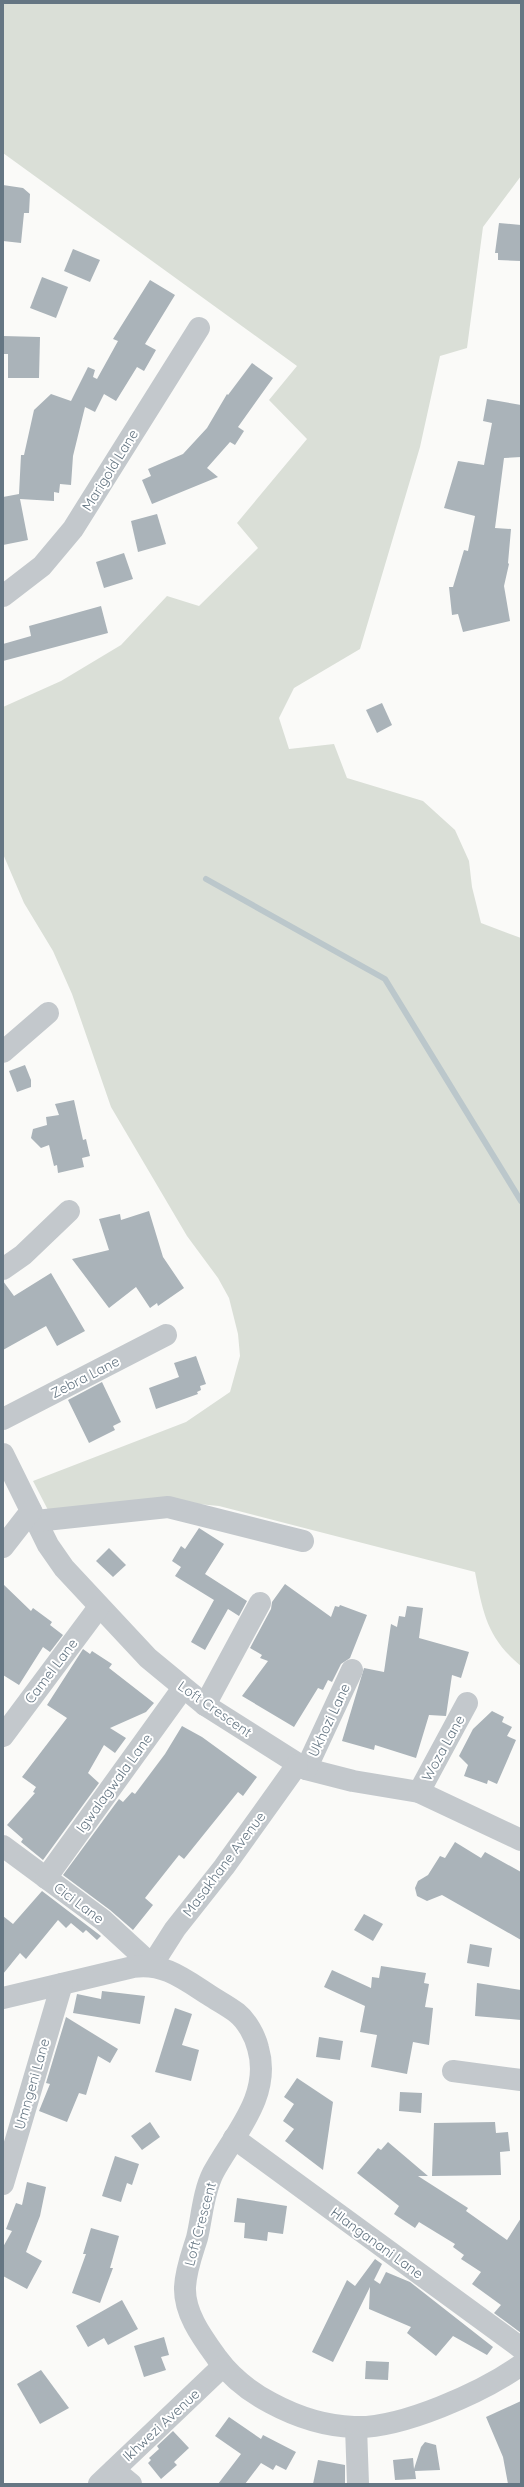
<svg xmlns="http://www.w3.org/2000/svg" width="524" height="2487" font-family="Quicksand,sans-serif">
	<style>
		.green { fill: #dadfd7 }
		.lines { fill: none; stroke-linecap: round; stroke-linejoin: round }
		.stream { stroke: #bbc7cb; stroke-width: 6 }
		.building { fill: #aab3b9 }
		.minor { stroke: #c3c8cc; stroke-width: 22 }
		.labels { text-anchor: middle; stroke-width: 4; stroke-linejoin: round; paint-order: stroke }
		.street-label { font-size: 14px; fill: #657683; stroke: #fff }
	</style>
	<rect width="100%" height="100%" fill="#fafaf8"/>
	<path class="green" d="M3,3H521V176L483,227L467,348L440,356L420,447L360,649L294,688L279,718L289,749L334,744L347,778L423,801L455,830L469,861L472,887L481,923L521,938V1666C487,1638 483,1613 475,1572L219,1506L145,1499L49,1512L33,1481L186,1422L230,1392L240,1356L238,1334L229,1298L218,1278L187,1236L111,1107L72,994L53,951L24,903L3,854V707L61,681L121,645L167,596L199,606L258,548L237,523L307,439L269,400L297,366L3,153Z"/>
	<g class="lines">
		<polyline class="stream" points="206,879 385,979 521,1201"/>
	</g>
	<g class="building">
		<polygon points="3,185 23,188 30,194 29,213 24,213 21,243 3,241"/>
		<polygon points="499,223 521,225 521,261 498,260 498,253 495,253"/>
		<polygon points="73,249 100,260 90,282 64,271"/>
		<polygon points="42,277 68,287 56,318 30,308"/>
		<polygon points="150,280 175,295 145,344 156,350 144,371 137,367 116,401 104,394 95,412 85,407 73,456 71,485 60,484 59,493 54,492 54,501 20,499 28,540 3,545 3,497 19,494 21,455 24,455 34,410 51,394 71,401 88,367 95,370 93,377 97,379 118,341 113,339"/>
		<polygon points="3,336 40,337 39,378 8,378 8,354 3,354"/>
		<polygon points="252,363 273,378 238,427 244,431 235,445 230,442 207,468 218,477 152,504 142,480 151,476 148,469 183,454 207,428 227,394 228,395"/>
		<polygon points="487,399 521,405 521,457 504,458 495,528 511,529 508,563 509,564 504,586 510,621 463,632 458,614 452,615 449,587 453,587 464,550 468,551 475,516 444,508 458,461 484,465 492,423 483,421"/>
		<polygon points="157,514 166,544 138,552 131,521"/>
		<polygon points="124,553 133,579 104,588 96,562"/>
		<polygon points="101,606 108,633 3,661 3,644 31,636 29,626"/>
		<polygon points="382,703 392,725 377,733 366,710"/>
		<polygon points="25,1065 31,1080 31,1087 17,1092 9,1071"/>
		<polygon points="74,1100 83,1140 86,1139 90,1156 82,1158 84,1167 58,1173 57,1165 54,1166 49,1145 41,1148 31,1138 33,1129 47,1125 46,1117 59,1115 55,1104"/>
		<polygon points="149,1211 163,1257 184,1288 158,1306 157,1303 150,1308 136,1287 109,1308 72,1259 109,1250 99,1219 120,1214 121,1220"/>
		<polygon points="51,1273 85,1331 57,1346 46,1326 3,1350 3,1281 14,1296"/>
		<polygon points="196,1356 206,1384 200,1386 201,1390 197,1392 198,1394 156,1409 149,1388 179,1377 174,1363"/>
		<polygon points="102,1382 121,1422 113,1426 115,1430 89,1443 68,1400"/>
		<polygon points="199,1528 224,1544 205,1574 247,1601 239,1616 228,1609 205,1650 191,1642 214,1600 175,1576 181,1567 172,1561 181,1546 185,1549"/>
		<polygon points="109,1548 126,1565 113,1577 96,1561"/>
		<polygon points="3,1584 31,1611 33,1608 52,1622 50,1625 63,1635 50,1652 43,1647 19,1685 3,1675"/>
		<polygon points="285,1584 331,1617 335,1606 339,1607 340,1605 367,1615 350,1658 341,1664 332,1682 328,1680 323,1690 318,1688 294,1727 242,1696 268,1661 260,1658 262,1655 250,1648 271,1609 272,1602"/>
		<polygon points="407,1606 423,1608 419,1638 469,1652 461,1678 452,1675 446,1716 429,1715 416,1758 375,1745 374,1750 342,1741 364,1668 384,1672 391,1624 397,1627 399,1616 405,1617"/>
		<polygon points="83,1649 90,1654 92,1651 112,1664 109,1668 154,1703 146,1712 110,1728 126,1738 115,1753 104,1745 88,1773 99,1783 43,1860 21,1842 23,1839 7,1825 35,1793 33,1792 36,1787 22,1777 67,1718 47,1705"/>
		<polygon points="492,1711 504,1717 502,1722 512,1727 507,1736 516,1740 497,1784 488,1780 487,1784 464,1776 468,1765 459,1756 473,1729"/>
		<polygon points="182,1726 202,1737 257,1777 243,1796 238,1792 184,1859 179,1855 145,1898 153,1905 133,1930 110,1910 63,1875 119,1799 123,1802 132,1792 135,1794 165,1754"/>
		<polygon points="455,1842 481,1858 485,1852 521,1872 521,1940 442,1895 427,1901 417,1896 415,1888 418,1881 428,1875 440,1856 445,1858"/>
		<polygon points="42,1891 101,1936 97,1940 86,1930 83,1933 71,1923 66,1928 58,1920 26,1959 20,1953 3,1974 3,1916 13,1924"/>
		<polygon points="364,1914 383,1924 373,1941 354,1930"/>
		<polygon points="470,1944 492,1948 489,1967 467,1963"/>
		<polygon points="381,1966 426,1973 424,1983 429,1984 425,2007 433,2008 429,2045 413,2042 407,2074 371,2067 377,2035 360,2032 365,2006 324,1987 332,1970 371,1988 372,1977 379,1978"/>
		<polygon points="477,1983 521,1990 521,2020 475,2016"/>
		<polygon points="102,1991 145,1996 140,2024 73,2013 77,1994 101,1999"/>
		<polygon points="175,2008 192,2014 182,2045 199,2050 191,2081 155,2072"/>
		<polygon points="66,2017 118,2049 110,2063 98,2056 86,2095 79,2093 67,2122 39,2111 50,2084 46,2083"/>
		<polygon points="319,2037 343,2041 340,2060 316,2057"/>
		<polygon points="297,2078 333,2102 323,2170 285,2141 294,2129 283,2121 294,2104 284,2097"/>
		<polygon points="400,2092 422,2093 421,2113 399,2111"/>
		<polygon points="150,2122 160,2137 142,2150 131,2136"/>
		<polygon points="495,2122 496,2133 508,2132 510,2151 500,2152 501,2175 432,2176 434,2123"/>
		<polygon points="388,2142 428,2176 418,2176 468,2208 466,2211 507,2240 521,2218 521,2333 494,2313 501,2305 472,2284 481,2272 461,2259 464,2255 453,2247 455,2244 419,2222 415,2228 394,2214 399,2206 357,2173 378,2148 381,2150"/>
		<polygon points="115,2156 139,2164 132,2185 127,2183 121,2202 102,2196"/>
		<polygon points="27,2182 46,2187 40,2216 26,2252 42,2261 27,2289 3,2276 3,2247 12,2231 6,2229 16,2203 22,2205"/>
		<polygon points="237,2198 287,2206 283,2234 268,2232 267,2241 244,2238 245,2223 234,2222"/>
		<polygon points="91,2228 119,2236 110,2268 113,2268 100,2303 72,2293 86,2254 83,2254"/>
		<polygon points="375,2259 382,2264 374,2280 380,2284 386,2272 410,2282 493,2347 487,2355 453,2336 436,2356 407,2333 411,2327 369,2309 370,2287 333,2362 312,2352 347,2280 355,2286"/>
		<polygon points="122,2300 138,2329 108,2345 104,2338 88,2347 76,2326"/>
		<polygon points="164,2337 169,2355 161,2357 166,2370 144,2377 134,2346"/>
		<polygon points="366,2361 389,2362 388,2380 365,2379"/>
		<polygon points="41,2370 69,2408 40,2424 17,2384"/>
		<polygon points="521,2401 521,2484 508,2484 503,2457 486,2417"/>
		<polygon points="229,2417 261,2439 263,2435 296,2452 286,2470 276,2465 273,2470 261,2463 245,2484 218,2484 241,2454 215,2436"/>
		<polygon points="173,2431 189,2448 174,2462 177,2465 161,2479 148,2463 151,2460 149,2458 159,2449 157,2446"/>
		<polygon points="425,2442 436,2445 440,2470 415,2471 416,2479 395,2480 393,2460 413,2458 414,2469 421,2447"/>
		<polygon points="318,2460 345,2465 345,2484 313,2484"/>
	</g>
	<g class="lines">
		<g class="minor">
			<polyline points="3,596 42,566 73,529 199,328"/>
			<polyline points="3,1052 48,1013"/>
			<polyline points="3,1269 23,1255 69,1211"/>
			<polyline points="3,1419 166,1335"/>
			<polyline points="3,1454 48,1545 64,1568 148,1658 205,1705 306,1769 353,1781 419,1792 521,1840"/>
			<polyline points="36,1521 168,1507 303,1541"/>
			<polyline points="3,1547 31,1511"/>
			<polyline points="205,1705 260,1603"/>
			<polyline points="3,1736 99,1607"/>
			<polyline points="306,1769 352,1670"/>
			<polyline points="419,1792 467,1703"/>
			<polyline points="3,1846 103,1920 152,1965 175,1929 224,1867 297,1765"/>
			<polyline points="46,1878 183,1688"/>
			<path d="M3,1998L133,1967C163,1962 184,1979 209,1995C218,2001 228,2006 237,2013C247,2021 255,2036 258,2048C272,2096 234,2134 213,2173C203,2193 202,2217 197,2238C192,2254 186,2269 185,2287C184,2313 202,2337 217,2358C231,2377 250,2392 271,2403C297,2417 324,2426 354,2427C401,2429 483,2392 521,2365"/>
			<polyline points="453,2071 521,2080"/>
			<polyline points="234,2138 521,2348"/>
			<polyline points="3,2184 62,1984"/>
			<polyline points="356,2427 358,2484"/>
			<polyline points="114,2470 131,2484"/>
			<polyline points="99,2484 223,2366"/>
		</g>
	</g>
	<g class="labels">
		<g class="street-label">
			<text transform="translate(110 470) rotate(-58)" y="5">Marigold Lane</text>
			<text transform="translate(85 1377) rotate(-27)" y="5">Zebra Lane</text>
			<text transform="translate(51 1671) rotate(-53)" y="5">Camel Lane</text>
			<text transform="translate(215 1709) rotate(35)" y="5">Loft Crescent</text>
			<text transform="translate(329 1720) rotate(-65)" y="5">Ukhozi Lane</text>
			<text transform="translate(443 1748) rotate(-61)" y="5">Woza Lane</text>
			<text transform="translate(114 1783) rotate(-54)" y="5">Igwalagwala Lane</text>
			<text transform="translate(224 1864) rotate(-53)" y="5">Masakhane Avenue</text>
			<text transform="translate(79 1903) rotate(37)" y="5">Cici Lane</text>
			<text transform="translate(32 2084) rotate(-74)" y="5">Umngeni Lane</text>
			<text transform="translate(200 2224) rotate(-75)" y="5">Loft Crescent</text>
			<text transform="translate(377 2243) rotate(36)" y="5">Hlanganani Lane</text>
			<text transform="translate(161 2425) rotate(-43)" y="5">Ikhwezi Avenue</text>
		</g>
	</g>
	<rect width="524" height="2487" fill="none" stroke="#657683" stroke-width="8"/>
</svg>
